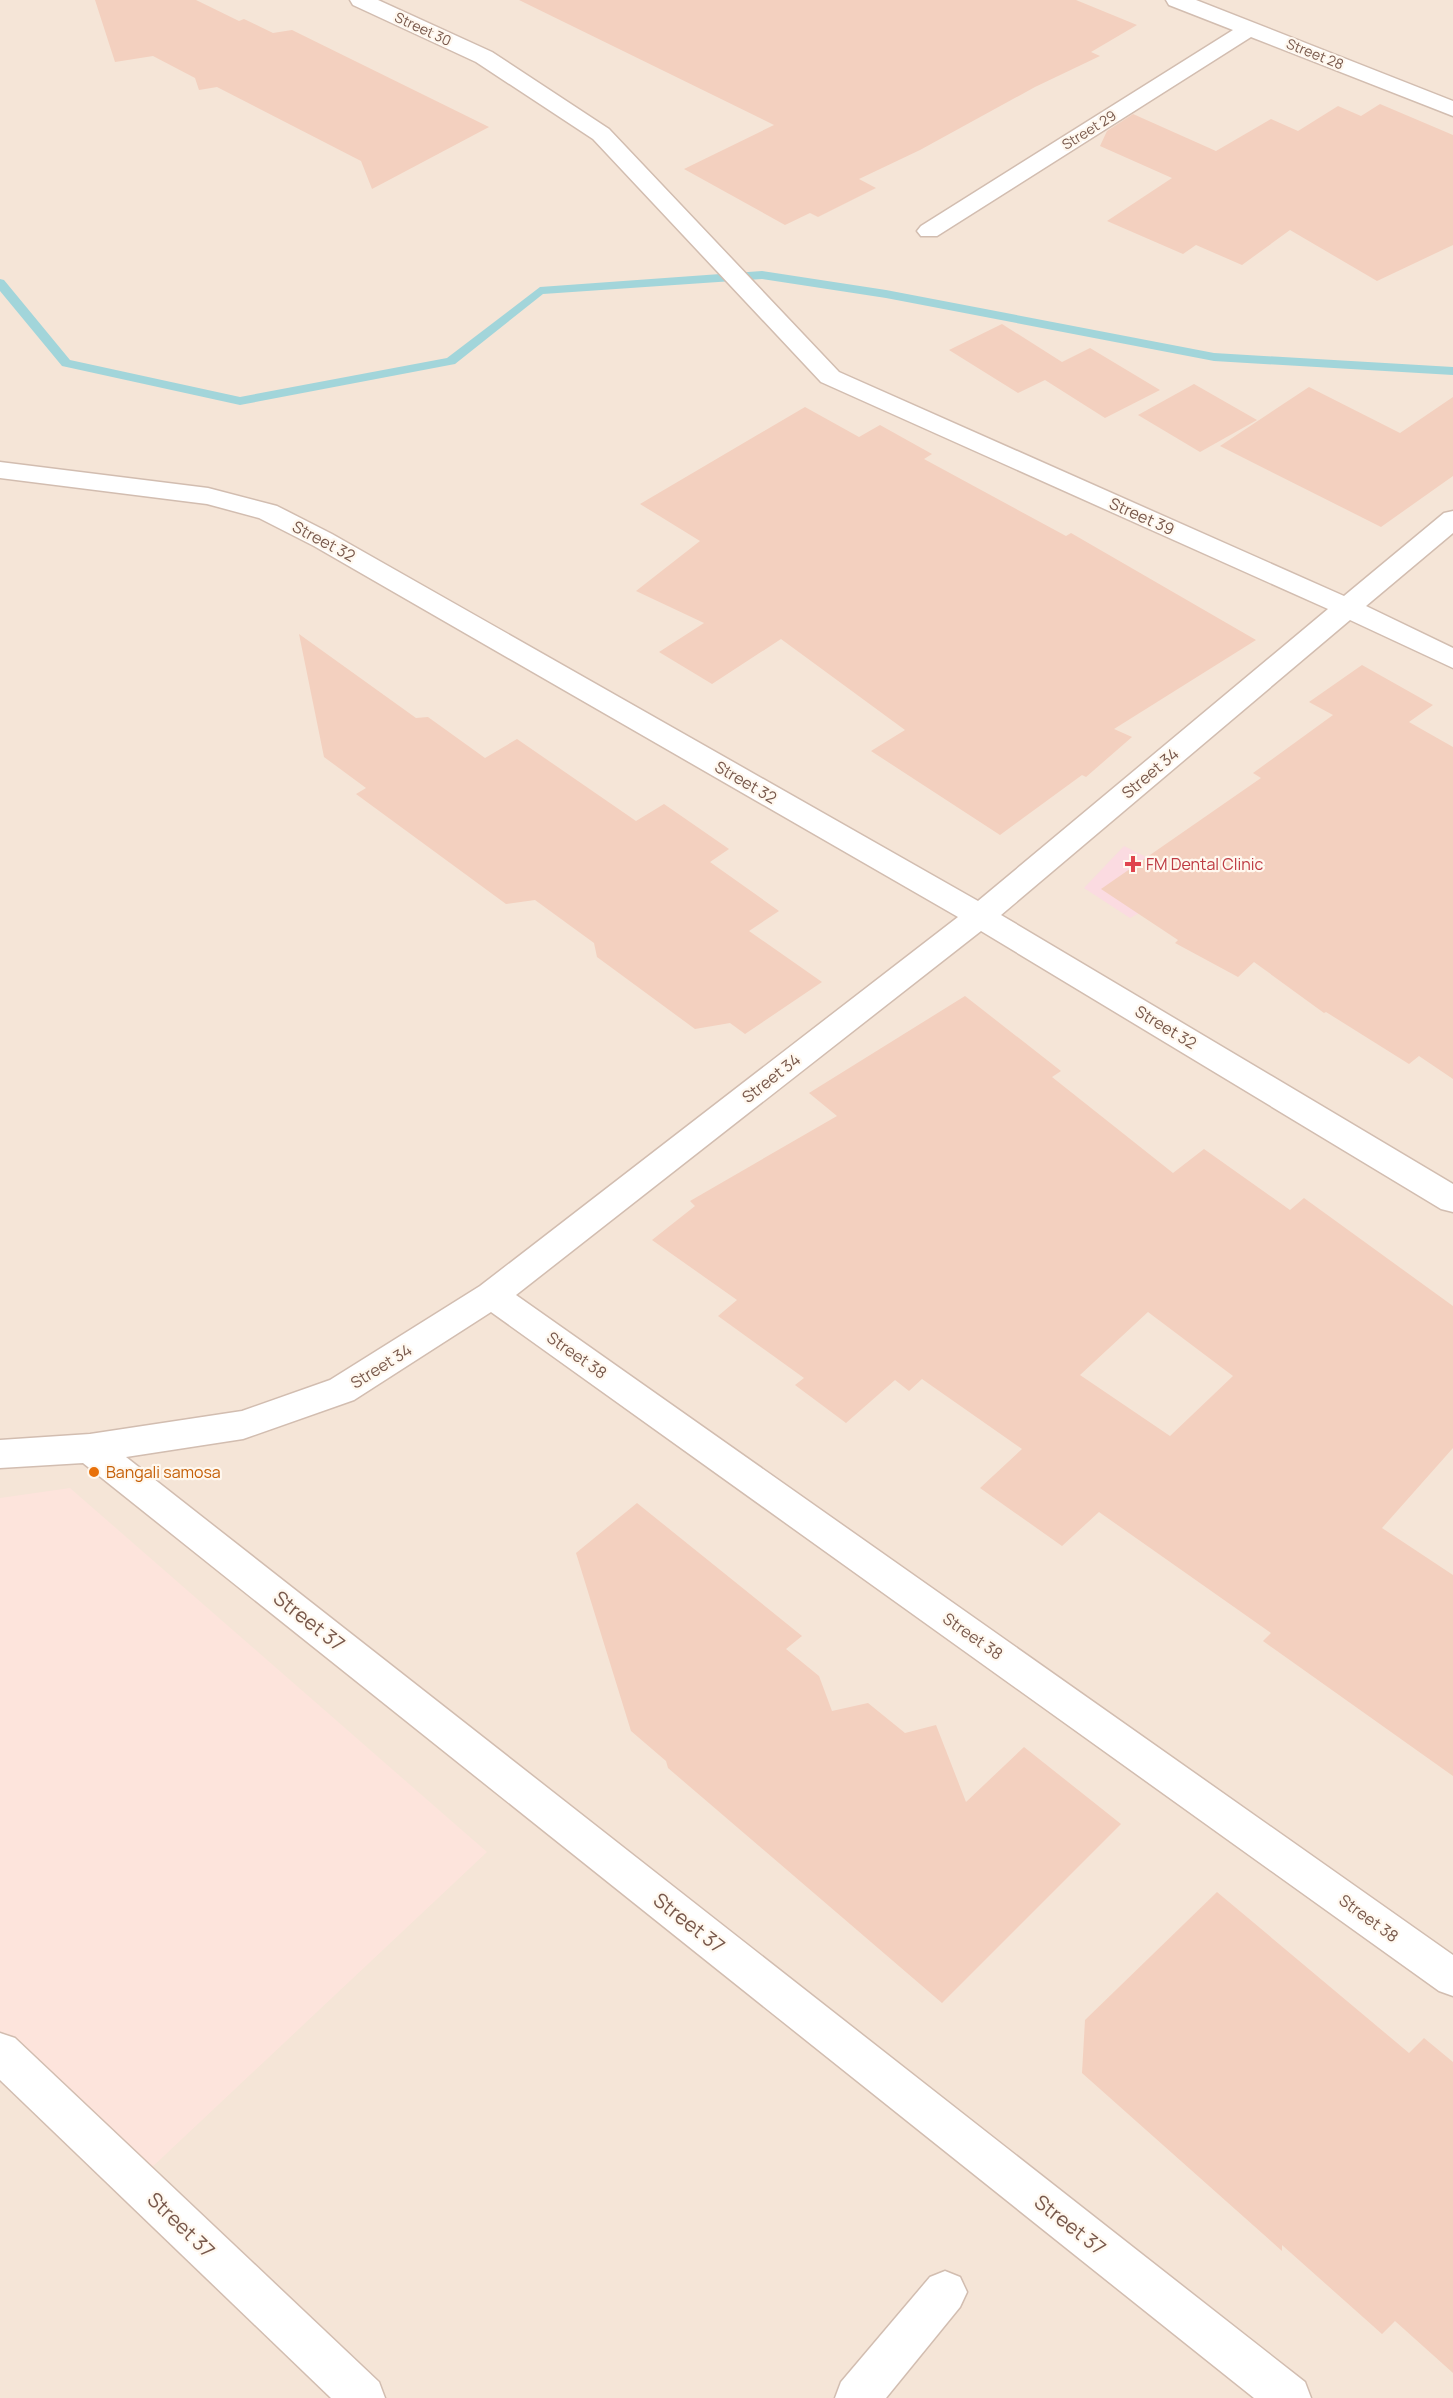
<svg xmlns="http://www.w3.org/2000/svg" width="1453" height="2398" font-family="Manrope,sans-serif">
	<style>
		.residential { fill: #f5e5d7 }
		.commercial { fill: #fde4dc }
		.medical { fill: #fbdbe1 }
		.lines { fill: none; stroke-linecap: round; stroke-linejoin: round }
		.stream { fill: #a2d5da; fill-rule: evenodd }
		.building { fill: #f3d0bf; fill-rule: evenodd }
		.minor-casing { stroke: #d2bdb0; stroke-width: 3 }
		.minor { fill: #fff; fill-rule: evenodd }
		.health-dot { fill: #e0444e; stroke: #fff8ef; stroke-width: 2 }
		.food-dot { fill: #e8710a; stroke: #fff8ef; stroke-width: 2 }
		.labels { text-anchor: middle; stroke-width: 4.5; stroke-linejoin: round; paint-order: stroke }
		.far-street-label { font-size: 14px; fill: #78584b; stroke: #fff8ef }
		.street-label { font-size: 16px; fill: #78584b; stroke: #fff8ef }
		.health-label { font-size: 16px; fill: #be3a42; stroke: #fff8ef; text-anchor: start }
		.food-label { font-size: 16px; fill: #c56008; stroke: #fff8ef; text-anchor: start }
		.near-street-label { font-size: 20px; fill: #78584b; stroke: #fff8ef }
	</style>
	<rect width="100%" height="100%" fill="#fdf4e9"/>
	<rect class="residential" x="0" y="0" width="1453" height="2398"/>
	<polygon class="commercial" points="70,1488 487,1852 131,2187 0,2057 0,1498"/>
	<polygon class="medical" points="1124,846 1196,882 1130,918 1084,888"/>
	<g class="lines">
		<polygon class="stream" points="762,271 886,290 1214,353 1453,367 1453,375 1214,361 886,298 762,279 543,294 455,364 240,405 62,366 0,291 0,279 4,280 70,360 240,397 447,358 540,287"/>
	</g>
	<g class="building">
		<polygon points="95,0 196,0 239,21 244,19 273,33 292,30 489,127 372,189 361,161 217,87 199,90 195,78 153,56 115,62"/>
		<polygon points="519,0 1076,0 1137,25 1091,52 1100,56 1035,87 920,150 859,179 876,188 818,217 810,213 785,225 684,169 774,125"/>
		<polygon points="1380,104 1453,135 1453,245 1377,281 1290,230 1242,265 1196,245 1183,254 1107,221 1172,178 1100,146 1107,131 1133,114 1216,151 1271,119 1298,131 1338,106 1361,116"/>
		<polygon points="1002,324 1062,362 1090,348 1160,390 1105,418 1045,380 1018,393 949,350"/>
		<polygon points="1194,384 1257,420 1200,452 1138,415"/>
		<polygon points="1309,387 1400,433 1453,397 1453,476 1381,527 1220,446"/>
		<polygon points="805,407 859,437 880,425 932,454 924,459 1066,536 1071,533 1256,640 1114,729 1132,737 1086,777 1082,775 1000,835 871,751 905,730 781,639 712,684 659,652 704,623 636,591 700,541 640,504"/>
		<polygon points="299,634 416,718 428,717 485,758 517,739 636,821 664,804 729,849 710,862 779,911 749,931 822,982 745,1034 730,1023 695,1029 597,957 594,943 535,900 506,904 356,794 366,788 324,757"/>
		<polygon points="1362,665 1433,705 1409,722 1453,747 1453,1079 1419,1056 1409,1064 1326,1012 1324,1013 1254,962 1238,977 1175,943 1178,940 1101,889 1261,778 1253,773 1333,715 1309,702"/>
		<path d="M965,996L1061,1071L1052,1077L1173,1173L1204,1149L1290,1210L1304,1198L1453,1306V1448L1382,1528L1453,1575V1776L1263,1641L1271,1633L1099,1512L1062,1546L980,1488L1022,1449L922,1379L909,1391L895,1380L846,1423L795,1385L804,1378L718,1316L737,1300L652,1240L695,1206L690,1201L837,1116L809,1093ZM1148,1312L1233,1376L1170,1436L1080,1375Z"/>
		<polygon points="637,1503 802,1636 786,1649 819,1676 832,1711 868,1703 905,1733 936,1725 966,1802 1024,1747 1121,1824 942,2003 668,1768 666,1761 631,1731 576,1553"/>
		<polygon points="1217,1892 1409,2053 1424,2038 1453,2062 1453,2373 1395,2321 1382,2334 1282,2245 1282,2251 1082,2073 1085,2020"/>
	</g>
	<g class="lines">
		<g class="minor-casing">
			<g id="minor">
				<polygon points="350,0 378,0 492,52 609,129 839,372 1344,596 1444,513 1453,511 1453,533 1366,606 1453,648 1453,668 1350,620 1001,915 1453,1184 1453,1212 1441,1209 981,931 516,1295 1453,1955 1453,1996 1439,1991 491,1312 354,1400 243,1439 126,1457 1305,2382 1311,2398 1254,2398 83,1463 0,1468 0,1440 90,1434 242,1411 330,1380 480,1286 958,917 314,546 259,518 207,504 0,478 0,462 208,488 277,506 332,534 978,901 1328,609 821,382 593,139 476,62 353,5"/>
				<polygon points="1166,0 1196,0 1453,101 1453,116 1251,37 937,236 921,236 917,231 921,226 1233,30 1169,5"/>
				<polygon points="0,2033 15,2038 379,2382 385,2398 331,2398 0,2080"/>
				<polygon points="945,2271 960,2277 967,2292 960,2307 886,2398 835,2398 841,2382 930,2277"/>
			</g>
		</g>
		<use href="#minor" class="minor"/>
	</g>
	<path class="health-dot" d="M1130 855h6v6h6v6h-6v6h-6v-6h-6v-6h6z"/>
	<circle class="food-dot" cx="94" cy="1472" r="6"/>
	<g class="labels">
		<g class="far-street-label">
			<text transform="translate(423 29) rotate(25)" y="5">Street 30</text>
			<text transform="translate(1315 54) rotate(22)" y="5">Street 28</text>
			<text transform="translate(1089 130) rotate(-32)" y="5">Street 29</text>
		</g>
		<g class="street-label">
			<text transform="translate(1142 516) rotate(24)" y="6">Street 39</text>
			<text transform="translate(324 541) rotate(28)" y="6">Street 32</text>
			<text transform="translate(1150 773) rotate(-40)" y="6">Street 34</text>
			<text transform="translate(746 782) rotate(30)" y="6">Street 32</text>
			<text transform="translate(1166 1027) rotate(31)" y="6">Street 32</text>
			<text transform="translate(771 1078) rotate(-38)" y="6">Street 34</text>
			<text transform="translate(577 1355) rotate(35)" y="6">Street 38</text>
			<text transform="translate(381 1366) rotate(-32)" y="6">Street 34</text>
			<text transform="translate(973 1636) rotate(35)" y="6">Street 38</text>
			<text transform="translate(1369 1918) rotate(36)" y="6">Street 38</text>
		</g>
		<g class="health-label">
			<text x="1146" y="870">FM Dental Clinic</text>
		</g>
		<g class="food-label">
			<text x="106" y="1478">Bangali samosa</text>
		</g>
		<g class="near-street-label">
			<text transform="translate(309 1621) rotate(38)" y="7">Street 37</text>
			<text transform="translate(689 1923) rotate(38)" y="7">Street 37</text>
			<text transform="translate(181 2225) rotate(44)" y="7">Street 37</text>
			<text transform="translate(1070 2225) rotate(38)" y="7">Street 37</text>
		</g>
	</g>
</svg>
